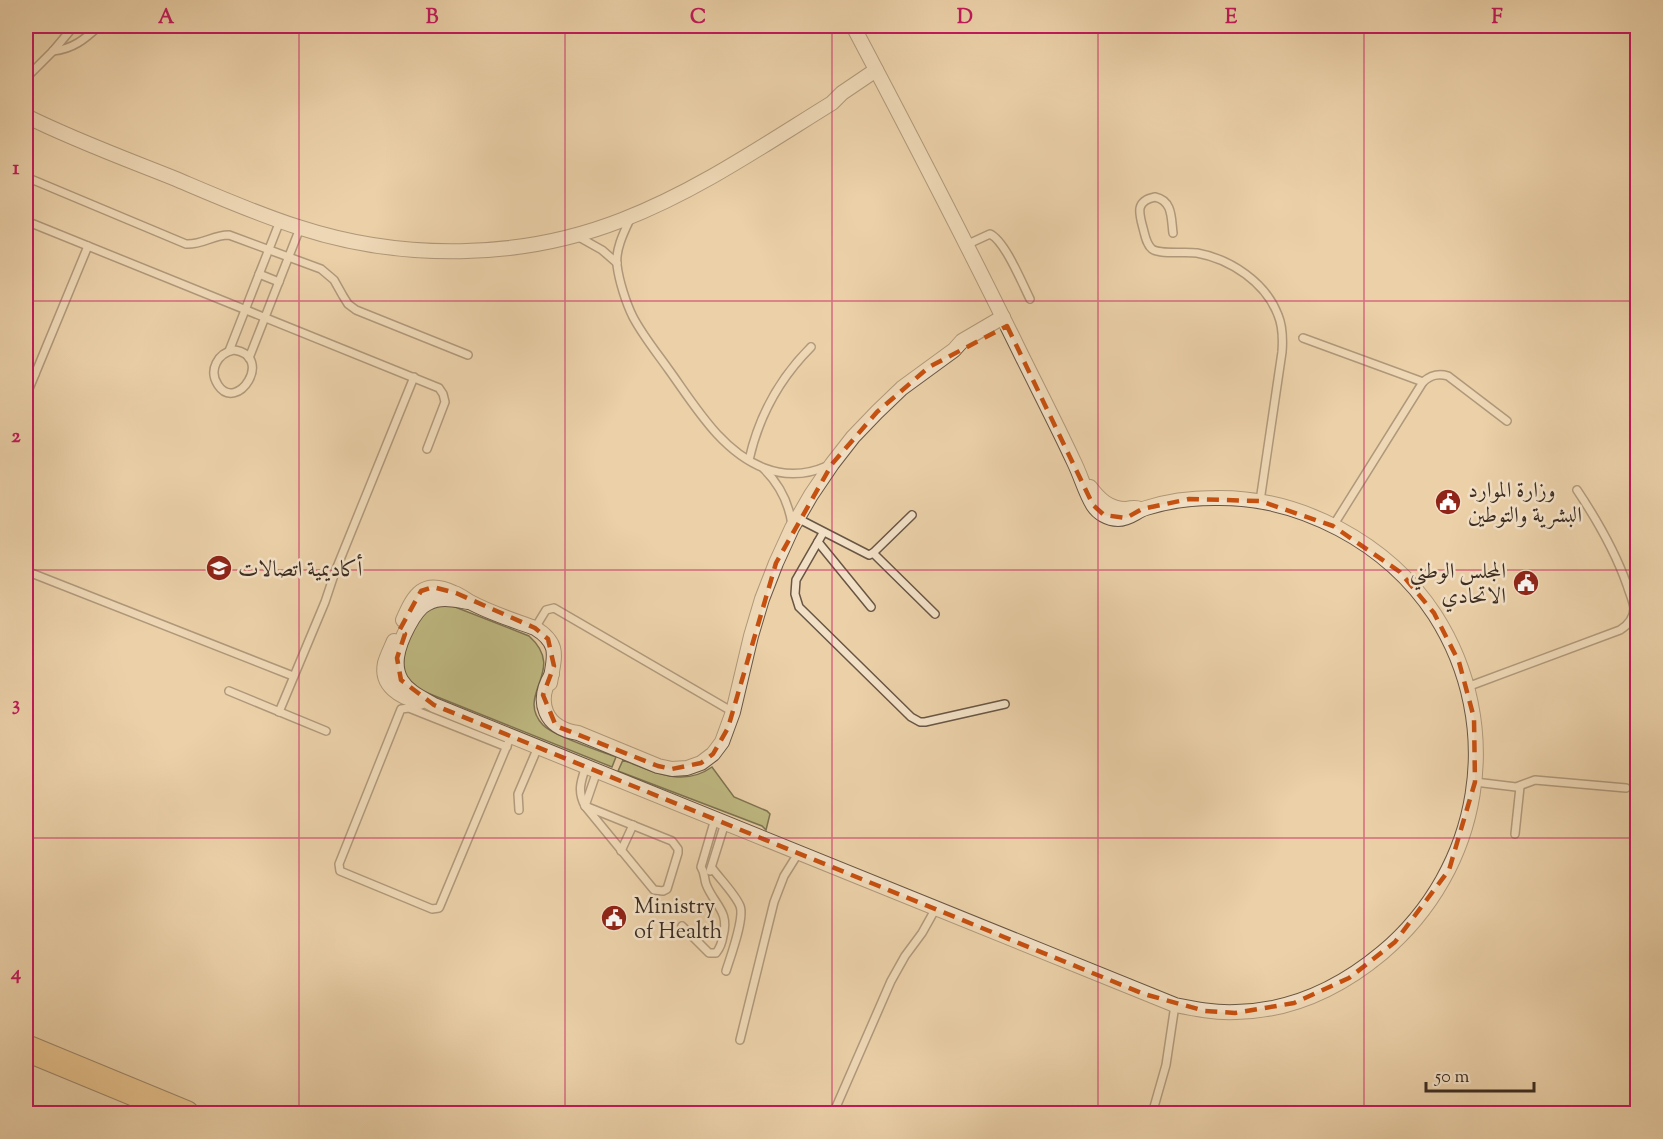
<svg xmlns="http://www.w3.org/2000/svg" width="1663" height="1139" font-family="'Sorts Mill Goudy',Amiri,serif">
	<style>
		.green { fill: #bfb982; stroke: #7e7352; stroke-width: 1.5 }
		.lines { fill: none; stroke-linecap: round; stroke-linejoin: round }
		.service-casing { stroke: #685644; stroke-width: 10 }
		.minor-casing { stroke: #685644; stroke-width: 16 }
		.motorway-casing { stroke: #3d2d22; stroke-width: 28 }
		.service { stroke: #f2e0c6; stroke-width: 7 }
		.minor { stroke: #f2e0c6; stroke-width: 14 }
		.motorway { stroke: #e6b874; stroke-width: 26 }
		.marked { fill: none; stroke: #c65010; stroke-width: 4.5; stroke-dasharray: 12 8; stroke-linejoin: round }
		.grid { fill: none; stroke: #c2185b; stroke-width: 1.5; stroke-opacity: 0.55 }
		.labels { text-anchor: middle; stroke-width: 5; stroke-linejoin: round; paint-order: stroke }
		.poi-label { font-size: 22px; fill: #3d2d22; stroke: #f2e0c6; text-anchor: start }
		.neatline { fill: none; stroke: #c2185b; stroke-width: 2 }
		.grid-label { font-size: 20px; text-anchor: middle; font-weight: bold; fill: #c2185b }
	</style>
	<rect width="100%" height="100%" fill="#ebd0a8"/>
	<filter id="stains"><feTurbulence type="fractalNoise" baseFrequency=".00333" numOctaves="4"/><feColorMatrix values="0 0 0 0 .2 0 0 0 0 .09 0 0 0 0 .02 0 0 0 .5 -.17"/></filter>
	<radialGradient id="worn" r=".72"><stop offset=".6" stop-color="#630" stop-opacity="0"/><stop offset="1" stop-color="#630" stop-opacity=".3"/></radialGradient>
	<g class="green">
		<path d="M450,605L529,636C568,671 514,694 543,725C553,736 600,751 616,757L612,767L425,692C398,678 400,662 410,637C414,628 416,619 424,613C432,606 441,606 450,605Z"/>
		<path d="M623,760C652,771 683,788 712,767L734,797L767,811L770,814L766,830L762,826L618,771Z"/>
	</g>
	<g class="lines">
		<g class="service-casing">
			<g id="service">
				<path d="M53,51C73,49 85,39 99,26"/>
				<polyline points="26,78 53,51 74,26"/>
				<path d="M26,177L186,244C203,245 212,235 229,235L321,269L334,280L343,296L348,304L356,310L468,355"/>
				<path d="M631,217C625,230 615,249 617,265C619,281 626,303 633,317C643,336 657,353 669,370C695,406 721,451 764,468C785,476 807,475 827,466"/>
				<polyline points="26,221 439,388 443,394 445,402 427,449"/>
				<path d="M1173,233C1171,218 1173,201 1155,197C1135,201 1139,213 1143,228C1145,235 1146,244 1152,249C1160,255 1186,251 1197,253C1231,259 1266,283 1278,315C1283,327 1283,339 1282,352L1260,501"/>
				<polyline points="577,236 602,250 617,263"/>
				<path d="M966,245L990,234C1005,241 1022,283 1030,299"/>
				<polyline points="259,274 279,282"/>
				<polyline points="1303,338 1423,382"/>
				<path d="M234,350C275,356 237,414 218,385C208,370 218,353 234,350Z"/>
				<polyline points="229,351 280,221"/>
				<polyline points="249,358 300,228"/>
				<polyline points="26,370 35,374"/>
				<polyline points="26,396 88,246"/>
				<path d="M749,460C759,415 779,379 811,347"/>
				<path d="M764,469C779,484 789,503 792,525"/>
				<polyline points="797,518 869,555 873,553 912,515"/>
				<path d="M1333,526L1423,382C1431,375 1438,373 1448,376L1507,421"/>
				<polyline points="823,533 796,580 795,594 799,607 911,717 920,722 925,722 1005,704"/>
				<polyline points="818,542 871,607"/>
				<polyline points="873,553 935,614"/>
				<polyline points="26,571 293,676"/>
				<polyline points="535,628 546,610 554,608 733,712"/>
				<path d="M1467,687L1620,630C1628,625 1634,618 1634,608C1633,600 1629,592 1627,585C1615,551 1597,520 1577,490"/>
				<polyline points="229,691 326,731"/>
				<polyline points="279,712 325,602 335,572 414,377"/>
				<polyline points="507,747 409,708 401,709 339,864 340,871 432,909 439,908 440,906 511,736"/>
				<polyline points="1475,782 1516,787 1535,780 1626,788"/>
				<polygon points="585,806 672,841 678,849 678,853 667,889 663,891 654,890"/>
				<path d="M585,806C577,791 581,781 586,766"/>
				<polyline points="585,806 597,771"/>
				<polyline points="519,810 518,794 538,747"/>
				<polyline points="1515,834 1520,787"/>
				<polyline points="621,851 633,825"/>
				<path d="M712,868C720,879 735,894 740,906C745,918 730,958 726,971"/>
				<polyline points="710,871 725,823"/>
				<path d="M682,926L709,953H716C720,948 722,943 723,936C730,911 714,905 706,884C704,878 705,873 701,867L715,819"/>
				<polyline points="740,1040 774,902 784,876 799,852"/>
				<polyline points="833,1114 891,981 905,956 922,933 936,908"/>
				<polyline points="1152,1114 1166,1065 1175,1005"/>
			</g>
		</g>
		<g class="minor-casing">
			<g id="minor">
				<path d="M26,116C74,140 126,159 176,179C216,196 257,214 298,227C402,261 520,260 622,220C697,191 764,145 832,103L842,93L876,70"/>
				<path d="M1090,487C1099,499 1109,509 1126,509C1131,508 1135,507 1140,509"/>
				<path d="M469,602C455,600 441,596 428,603C414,609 399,642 397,657C396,665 397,673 401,680C408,692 422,698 434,705L1175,1005C1195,1009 1215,1013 1236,1012C1290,1011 1340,988 1382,953C1482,869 1506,726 1435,615C1388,543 1300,496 1214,498C1192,498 1168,501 1146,508C1136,511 1130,519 1118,519C1108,519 1098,513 1093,505C1085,492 1081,476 1074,462C1056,423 1036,385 1017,346C964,238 909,132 853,26"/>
				<path d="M403,620C414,595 423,578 454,593C460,595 465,599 470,602C490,613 513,620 535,628C561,644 554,657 550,683"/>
				<path d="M394,641C391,648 387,656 385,663C380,686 401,698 420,702"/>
				<path d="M552,674C535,702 545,728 578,733L658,766L672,769L687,768L701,763L713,754L722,742L733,712L751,636L762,599L776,563L792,528L811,495L832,464L853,437L877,412L902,388L954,350L962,341L1003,317"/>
			</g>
		</g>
		<g class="motorway-casing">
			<polyline id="motorway" points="26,1048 186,1114"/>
		</g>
		<use href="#service" class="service"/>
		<use href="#minor" class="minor"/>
		<use href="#motorway" class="motorway"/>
	</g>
	<path d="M0 0H1663V1139H0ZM1007,326L1093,505L1104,515L1126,518L1142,509L1189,499L1260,501L1333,526L1400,572L1434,613L1459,662L1474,718L1475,782L1449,870L1395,942L1349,978L1294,1003L1235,1013L1205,1011L1144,994L434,705L401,680L397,658L405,634L399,631L421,591L433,587L456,593L535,628L548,639L554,666L543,695L556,726L658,766L672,769L701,763L713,754L728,728L776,563L832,464L877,412L929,367Z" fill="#ebd0a8" fill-opacity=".55" fill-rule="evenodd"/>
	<path class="marked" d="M1007,326L1093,505L1104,515L1126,518L1142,509L1189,499L1260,501L1333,526L1400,572L1434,613L1459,662L1474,718L1475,782L1449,870L1395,942L1349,978L1294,1003L1235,1013L1205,1011L1144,994L434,705L401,680L397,658L405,634L399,631L421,591L433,587L456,593L535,628L548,639L554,666L543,695L556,726L658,766L672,769L701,763L713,754L728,728L776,563L832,464L877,412L929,367Z"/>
	<path class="grid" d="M299,26V1114M565,26V1114M832,26V1114M1098,26V1114M1364,26V1114M26,301H1638M26,570H1638M26,838H1638"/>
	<defs>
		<g id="civic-disc" transform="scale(1.35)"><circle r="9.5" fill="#8f2418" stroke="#f2e0c6"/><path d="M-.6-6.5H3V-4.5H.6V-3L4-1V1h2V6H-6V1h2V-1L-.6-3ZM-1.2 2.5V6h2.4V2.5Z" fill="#fff"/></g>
		<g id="university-disc" transform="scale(1.35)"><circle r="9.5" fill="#8f2418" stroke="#f2e0c6"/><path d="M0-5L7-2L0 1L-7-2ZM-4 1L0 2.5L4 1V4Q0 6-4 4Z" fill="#fff"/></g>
	</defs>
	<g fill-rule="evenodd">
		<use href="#civic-disc" x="1448" y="502"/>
		<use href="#university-disc" x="219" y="568"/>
		<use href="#civic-disc" x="1526" y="583"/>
		<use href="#civic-disc" x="614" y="918"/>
	</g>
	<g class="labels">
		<g class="poi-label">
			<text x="1468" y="497">وزارة الموارد<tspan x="1468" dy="25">البشرية والتوطين</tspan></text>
			<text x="238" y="576">أكاديمية اتصالات</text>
			<text x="1506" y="578" text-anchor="end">المجلس الوطني<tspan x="1506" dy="25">الاتحادي</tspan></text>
			<text x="634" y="913">Ministry<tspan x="634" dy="25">of Health</tspan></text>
		</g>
	</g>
	<rect width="1663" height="1139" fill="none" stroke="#ebd0a8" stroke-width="66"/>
	<path d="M1426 1082v9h108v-9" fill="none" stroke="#3d2d22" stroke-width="3"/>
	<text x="1435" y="1082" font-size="18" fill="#3d2d22" stroke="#f2e0c6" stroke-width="4.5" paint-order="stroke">50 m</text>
	<rect x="33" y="33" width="1597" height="1073" class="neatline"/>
	<g class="grid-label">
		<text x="166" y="23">A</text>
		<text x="432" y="23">B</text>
		<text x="698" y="23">C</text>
		<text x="965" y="23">D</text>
		<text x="1231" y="23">E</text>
		<text x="1497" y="23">F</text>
		<text x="16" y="174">1</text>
		<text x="16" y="442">2</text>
		<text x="16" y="710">3</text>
		<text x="16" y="979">4</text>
	</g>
	<rect width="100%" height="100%" filter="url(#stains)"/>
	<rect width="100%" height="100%" fill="url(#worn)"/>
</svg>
